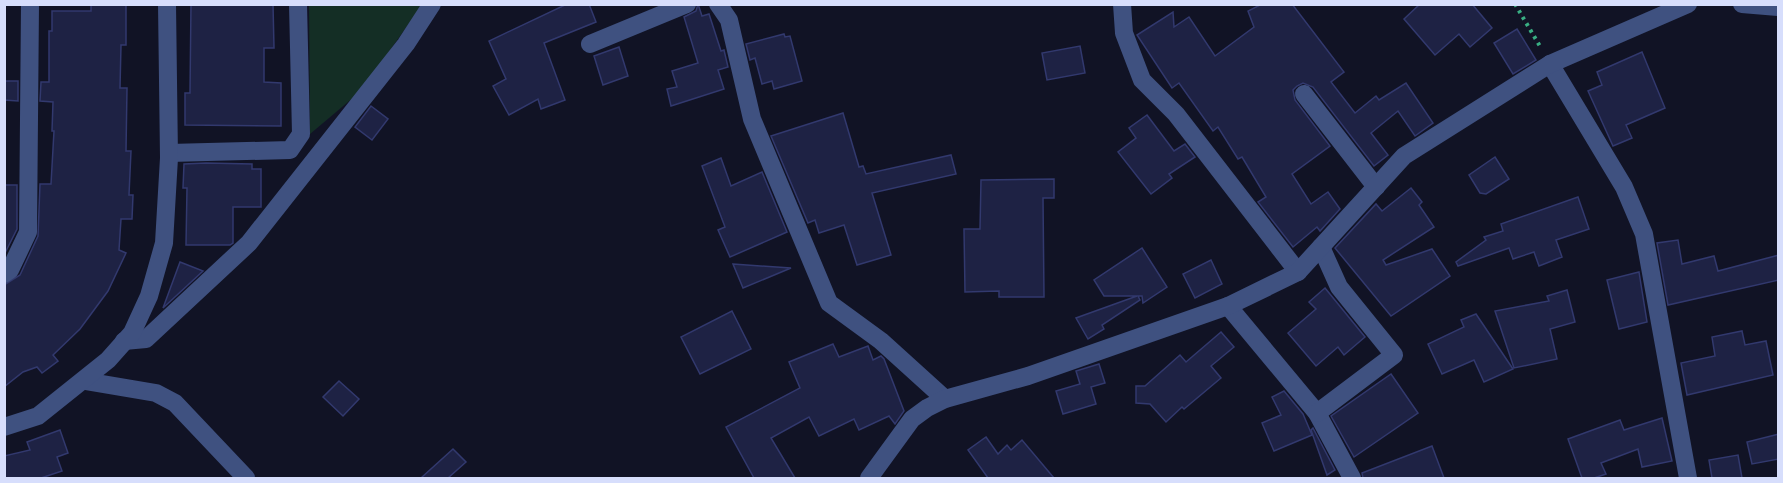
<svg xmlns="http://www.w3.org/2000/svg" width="1783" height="483" font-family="Cabin,sans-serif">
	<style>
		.green { fill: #142e25 }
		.building { fill: #1e2244; stroke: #32396e; stroke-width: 1.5 }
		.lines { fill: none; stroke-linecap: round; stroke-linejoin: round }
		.path { stroke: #39af83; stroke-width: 4; stroke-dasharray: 3 4.5; stroke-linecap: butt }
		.minor { stroke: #3f5180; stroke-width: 18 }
	</style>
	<rect width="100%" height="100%" fill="#111325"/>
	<polygon class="green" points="309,5 422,5 361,91 310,134"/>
	<g class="building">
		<polygon points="91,4 126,4 126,45 121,45 120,88 127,88 126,151 131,151 129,195 133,195 132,219 121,219 119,250 126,253 108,291 80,329 53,355 58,361 42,373 37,367 23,372 4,387 4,285 20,275 38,236 40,184 51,184 54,131 52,131 53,102 40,101 41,82 49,82 49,31 52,31 52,11 91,11"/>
		<polygon points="191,4 273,4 274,48 264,48 264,82 281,83 281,126 185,125 185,93 190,93"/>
		<polygon points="567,4 589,4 596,22 544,43 565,100 541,109 538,99 509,115 493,86 506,79 489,41"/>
		<polygon points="698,4 702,16 709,14 721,51 724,50 728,67 718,70 724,89 671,106 667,89 677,87 672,71 698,63 684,17 696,11"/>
		<polygon points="1262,4 1292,4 1344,72 1331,82 1355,113 1376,96 1379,100 1406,83 1433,123 1415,136 1398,111 1371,133 1388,155 1374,166 1313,87 1303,83 1297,86 1293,90 1295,100 1330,146 1292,174 1311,204 1328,192 1340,209 1320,231 1317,227 1293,247 1258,202 1266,197 1242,157 1238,159 1218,127 1213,131 1179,83 1172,88 1137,35 1173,12 1174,27 1189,17 1215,56 1254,27 1248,11"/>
		<polygon points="1420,4 1472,4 1492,28 1470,47 1459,34 1435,55 1404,19"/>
		<polygon points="1517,29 1536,60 1513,74 1494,43"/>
		<polygon points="784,34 785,37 790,36 802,81 774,89 772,81 762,84 755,58 750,60 746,44"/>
		<polygon points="1080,46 1085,73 1047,80 1042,53"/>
		<polygon points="619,47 628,76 603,85 594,56"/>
		<polygon points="1642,52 1665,108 1626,125 1632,138 1613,146 1588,91 1602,85 1597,72"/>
		<polygon points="4,81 18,81 18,101 4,100"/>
		<polygon points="371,106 388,119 372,140 355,127"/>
		<polygon points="843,113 859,167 863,166 866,174 951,155 956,174 872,193 891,255 857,265 844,225 819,233 815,220 808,223 771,136"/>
		<polygon points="1147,115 1174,151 1185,144 1195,157 1169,174 1172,178 1151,194 1118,152 1136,138 1129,128"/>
		<polygon points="1495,157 1509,179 1486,194 1480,193 1469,175"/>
		<polygon points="721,158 731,186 762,172 787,232 730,257 718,230 725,227 702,166"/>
		<polygon points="206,163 252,164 252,169 261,169 261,207 233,207 233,243 230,245 186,245 187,188 183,188 184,164"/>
		<polygon points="1054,179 1054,198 1043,198 1044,297 999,297 999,291 965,292 964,229 980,229 981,180"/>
		<polygon points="4,185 17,185 17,229 4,255"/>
		<polygon points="1411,188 1422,202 1419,205 1434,227 1383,260 1386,265 1432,249 1450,276 1391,316 1335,248 1376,204 1382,211"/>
		<polygon points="1578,197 1589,229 1556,240 1562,257 1539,266 1534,252 1513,259 1509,248 1458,266 1456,262 1486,240 1484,237 1503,231 1501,224"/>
		<polygon points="1678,240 1682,264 1714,256 1718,271 1779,255 1779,280 1668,305 1657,243"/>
		<polygon points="1142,248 1167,287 1143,303 1142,296 1138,296 1140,300 1102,325 1104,329 1088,339 1076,318 1137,296 1104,296 1094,280"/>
		<polygon points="1211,260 1222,284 1195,298 1183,274"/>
		<polygon points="180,262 203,271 163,308"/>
		<polygon points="733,264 791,268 743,288"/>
		<polygon points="1639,272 1647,322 1619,329 1607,280"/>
		<polygon points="1325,288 1365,337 1344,355 1338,347 1316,366 1288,333 1316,309 1309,302"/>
		<polygon points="1567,290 1575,322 1550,329 1557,359 1514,368 1495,311 1549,301 1547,296"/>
		<polygon points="732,311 751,349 700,374 681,337"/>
		<polygon points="1476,314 1513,369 1484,382 1474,360 1442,374 1428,344 1464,327 1461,320"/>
		<polygon points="1742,331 1745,345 1766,341 1773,375 1687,395 1681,363 1715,356 1712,337"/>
		<polygon points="1221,332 1234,347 1211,366 1221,378 1184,409 1182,407 1166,422 1150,404 1136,403 1136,386 1145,386 1180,355 1186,362"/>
		<polygon points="833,344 839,357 868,346 873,360 881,356 884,359 904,411 895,424 889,416 859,430 854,419 819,436 809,417 771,438 795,478 754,478 726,427 800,388 789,362"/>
		<polygon points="1099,364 1105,383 1091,387 1096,404 1063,414 1056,391 1080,384 1076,371"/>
		<polygon points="1391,374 1418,413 1354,457 1331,416"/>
		<polygon points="339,381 359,399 343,416 323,397"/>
		<polygon points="1284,391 1303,414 1312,435 1274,451 1262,423 1281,415 1272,397"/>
		<polygon points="1662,418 1672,461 1642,467 1638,449 1601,463 1606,474 1594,478 1582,478 1568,439 1620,420 1624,430"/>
		<polygon points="1313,428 1335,470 1327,475 1311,430"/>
		<polygon points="60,430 68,453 57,457 62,471 41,478 4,478 4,456 30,450 27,442"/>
		<polygon points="1779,434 1779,459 1752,464 1747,442"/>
		<polygon points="986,437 998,454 1007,445 1011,450 1022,440 1054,478 988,478 968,450"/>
		<polygon points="1432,446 1444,478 1363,478 1362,473"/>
		<polygon points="453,449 466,462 448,478 421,478"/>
		<polygon points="1738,455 1742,478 1712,478 1709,460"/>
	</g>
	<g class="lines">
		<polyline class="path" points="1515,4 1541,48"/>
		<g class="minor">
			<polyline points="718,4 729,20 752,119 829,303 881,341 945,399"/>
			<polyline points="1122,4 1124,33 1142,80 1176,114 1298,272"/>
			<polyline points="1742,4 1778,7"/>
			<polyline points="590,44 687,4"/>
			<polyline points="1550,64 1624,187 1644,234 1688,478"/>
			<polyline points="1304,94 1376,187"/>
			<polyline points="169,153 290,150 301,134 298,4"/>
			<polyline points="4,274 10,270 28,232 30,4"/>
			<polyline points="1228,306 1317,413 1352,478"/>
			<polyline points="124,341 146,339 249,243 406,44 432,4"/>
			<polyline points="85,381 156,393 175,403 246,478"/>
			<polyline points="1317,413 1394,355 1339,287 1321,247"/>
			<polyline points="4,427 38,416 108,360 132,333 149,296 164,243 169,158 167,4"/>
			<polyline points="869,478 912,419 927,408 945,399 1028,376 1228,306 1298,272 1404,156 1550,64 1688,4"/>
		</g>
	</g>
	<rect width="1783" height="483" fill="none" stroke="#d7defc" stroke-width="12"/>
</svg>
